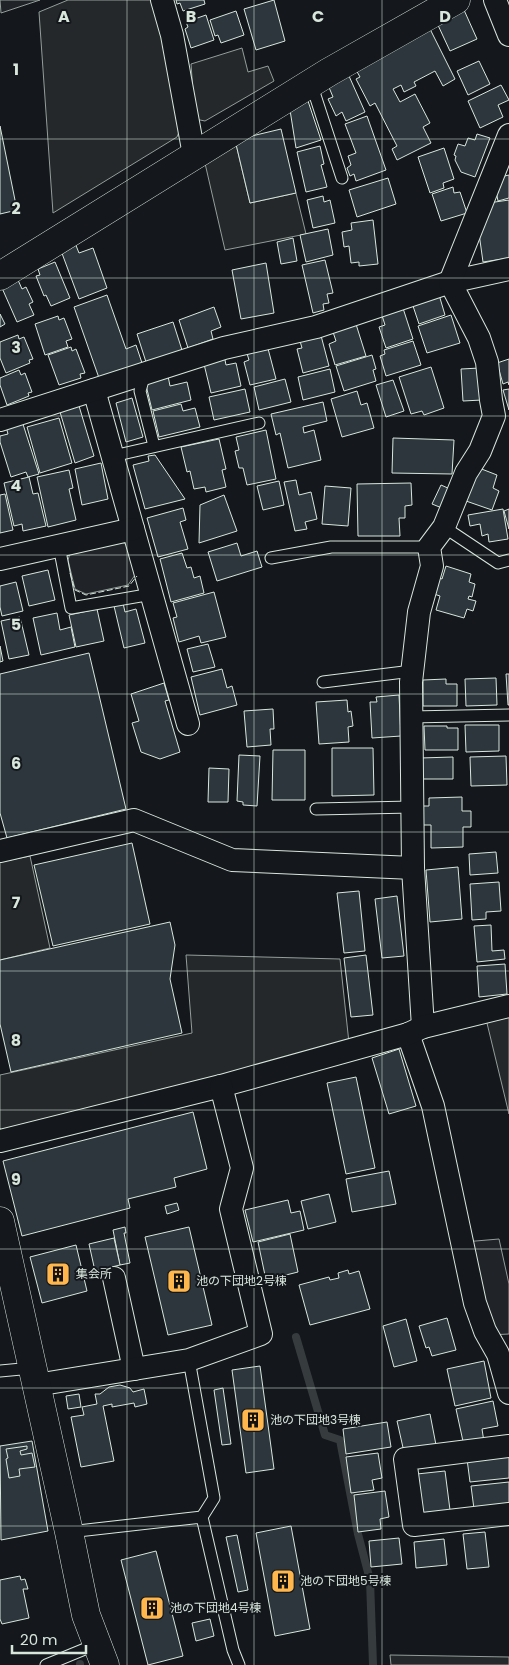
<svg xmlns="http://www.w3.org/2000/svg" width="509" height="1665" font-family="Poppins,'Noto Sans JP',sans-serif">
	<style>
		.green { fill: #202428; stroke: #939e99 }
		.parking { fill: #24282b; stroke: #939e99 }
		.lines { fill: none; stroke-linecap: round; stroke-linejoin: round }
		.stream { stroke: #363b3e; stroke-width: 8 }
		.building { fill: #2c363c; stroke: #d8e6dc }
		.lane-casing { stroke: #d8e6dc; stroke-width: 13 }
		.street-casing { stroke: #d8e6dc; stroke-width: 24 }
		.secondary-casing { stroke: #d8e6dc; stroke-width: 29 }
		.lane { stroke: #14181c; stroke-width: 11 }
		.street { stroke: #14181c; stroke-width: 22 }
		.secondary { stroke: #14181c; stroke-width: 28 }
		.fence { stroke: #d8e6dc; stroke-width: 1; stroke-dasharray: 6 2.5; stroke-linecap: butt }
		.grid { fill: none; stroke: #d8e6dc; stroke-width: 1; stroke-opacity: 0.55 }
		.labels { text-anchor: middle; stroke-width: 4; stroke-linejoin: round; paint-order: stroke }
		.poi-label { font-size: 12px; fill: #d8e6dc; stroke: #14181c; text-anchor: start }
		.grid-label { font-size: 16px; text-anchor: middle; font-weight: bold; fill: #d8e6dc; stroke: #14181c; stroke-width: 4; stroke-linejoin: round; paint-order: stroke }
	</style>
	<rect width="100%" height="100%" fill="#14181c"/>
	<g class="green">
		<polygon points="0,0 40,0 1,13"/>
		<polygon points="115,540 127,544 135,575 128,585 86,594 75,589 68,560 71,550"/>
		<polygon points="499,1239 509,1284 509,1334 489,1335 464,1242"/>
	</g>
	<g class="parking">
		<polygon points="68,0 154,0 183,122 177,137 53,213 39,12"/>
		<polygon points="242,48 248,72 268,66 274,81 205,121 195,119 191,64"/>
		<polygon points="235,140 250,203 296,193 306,234 225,250 204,159"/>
		<polygon points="30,856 50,948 0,960 0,862"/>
		<polygon points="186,955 340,959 349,1043 2,1130 0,1128 0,1075 192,1033"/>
		<polygon points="509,1013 509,1114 486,1019"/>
		<polygon points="390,1655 509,1657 509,1665 391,1665"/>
	</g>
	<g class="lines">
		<g class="stream">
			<polyline points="296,1337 325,1435 340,1440 358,1534 370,1580 373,1665"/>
			<polyline points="80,1664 80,1665"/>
		</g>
	</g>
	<g class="building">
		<polygon points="176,0 204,0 205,4 183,11 180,3 177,4"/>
		<polygon points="274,0 285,41 256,50 244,9"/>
		<polygon points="464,10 477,39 450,51 437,23"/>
		<polygon points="236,11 244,35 221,43 218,35 215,36 210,20"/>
		<polygon points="206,15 214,40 191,48 185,29 188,27 186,22"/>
		<polygon points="430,29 455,79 443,86 435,71 414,82 416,86 404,92 401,85 393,89 400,102 415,94 430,123 423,127 431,143 397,160 392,149 397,146 375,103 370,106 356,79 360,77 355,68"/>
		<polygon points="479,61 490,84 468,95 457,71"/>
		<polygon points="349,76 365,112 346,121 342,112 336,116 328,99 333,97 328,85"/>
		<polygon points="501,85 509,100 498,105 503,117 480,128 468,101"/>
		<polygon points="308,101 321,140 296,148 290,110"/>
		<polygon points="367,116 386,170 356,181 354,174 350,176 347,168 351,165 348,156 356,153 345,124"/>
		<polygon points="0,126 17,210 0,214"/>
		<polygon points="281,129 296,193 250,203 235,140"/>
		<polygon points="477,134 490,138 475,177 461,172 455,160 456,156 454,155 458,144 465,146 468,138 475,140"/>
		<polygon points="320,146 324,164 321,165 327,187 306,192 297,152"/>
		<polygon points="444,148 454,179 443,183 444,188 430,193 418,157"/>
		<polygon points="509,175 509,198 498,201 494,181 500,177"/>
		<polygon points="388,178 396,204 357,217 349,190"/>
		<polygon points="453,187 454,193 460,192 467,213 441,221 432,194"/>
		<polygon points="323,196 324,202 330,200 335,223 313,228 307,200"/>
		<polygon points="509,200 509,258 483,262 478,226 488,203"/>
		<polygon points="373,220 378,264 359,266 359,262 351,263 349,246 344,247 342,232 352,230 351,223"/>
		<polygon points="328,229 333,255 306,262 300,235"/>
		<polygon points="293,238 297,261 281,264 277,242"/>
		<polygon points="75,243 79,253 93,248 107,288 79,299 60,248"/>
		<polygon points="325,260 333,293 327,294 329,303 323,304 324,310 313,313 302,265"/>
		<polygon points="55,262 70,298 51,306 46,295 44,296 36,276 40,275 38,269"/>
		<polygon points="266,263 274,313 241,319 232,270"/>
		<polygon points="18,280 22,289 26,287 33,302 29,304 34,315 17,322 2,288"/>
		<polygon points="437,288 445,315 419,324 412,303"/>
		<polygon points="107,295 126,349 136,345 142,363 99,378 74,307"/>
		<polygon points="401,302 413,339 386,348 379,327 385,325 380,309"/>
		<polygon points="214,307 221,327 211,331 213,339 188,348 179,320"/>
		<polygon points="0,314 5,324 0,327"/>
		<polygon points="451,315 460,343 427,353 418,326"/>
		<polygon points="58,316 59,320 64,318 72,339 66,341 68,347 45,355 35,324"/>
		<polygon points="355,321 366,356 335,365 329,344 336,341 332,329"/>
		<polygon points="173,322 182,350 146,362 137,334"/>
		<polygon points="319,328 329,366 303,373 297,349 302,348 298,334"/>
		<polygon points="18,335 19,339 24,337 33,359 29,360 30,363 6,373 0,358 0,342"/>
		<polygon points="266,341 276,379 250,385 244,362 249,360 245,347"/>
		<polygon points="413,341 421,365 386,376 380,356 385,354 384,350"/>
		<polygon points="71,347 72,351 76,349 85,373 80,374 81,378 59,385 48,355"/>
		<polygon points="224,355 226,365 236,363 241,386 211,393 203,360"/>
		<polygon points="372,355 376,369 373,370 376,381 344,391 336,366"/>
		<polygon points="509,359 509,385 508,382 503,384 497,363"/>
		<polygon points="431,367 444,408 424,415 422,411 411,414 399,377"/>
		<polygon points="480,368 482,400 463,401 461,369"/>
		<polygon points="330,369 335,392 303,400 298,377"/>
		<polygon points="19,370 21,375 25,373 32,392 28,393 29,396 7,405 0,385 0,378"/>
		<polygon points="168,376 170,386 187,382 191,400 152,410 145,381"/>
		<polygon points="285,379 291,402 259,410 254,387"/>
		<polygon points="393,380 404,411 386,417 376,385"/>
		<polygon points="245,389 250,412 214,420 209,397"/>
		<polygon points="509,389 509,410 503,390"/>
		<polygon points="357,391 361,405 367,403 374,428 342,437 331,399"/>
		<polygon points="132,398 143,437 126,442 116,403"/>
		<polygon points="323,402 327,421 303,427 304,433 314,430 321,460 288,468 280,433 276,435 271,414"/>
		<polygon points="181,404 183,411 195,408 200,427 159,437 153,411"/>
		<polygon points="79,406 94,456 75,463 60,412"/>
		<polygon points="21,418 39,474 28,477 26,472 11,477 0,442 0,436 8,434 5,423"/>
		<polygon points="59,418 72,463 40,473 27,427"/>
		<polygon points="266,430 276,479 247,485 243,468 239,468 235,451 239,450 236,437"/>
		<polygon points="393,438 454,440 452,474 392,473"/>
		<polygon points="219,439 226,469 222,470 226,487 206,492 205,487 194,489 190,471 187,472 181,447"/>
		<polygon points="155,455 185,499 145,509 133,465 149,461 148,456"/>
		<polygon points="101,463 108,499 82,505 75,469"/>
		<polygon points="479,468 497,475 493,488 499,491 492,510 466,501"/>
		<polygon points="69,470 73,488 69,489 76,520 48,527 37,477"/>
		<polygon points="29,477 33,494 38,493 46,526 23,531 22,524 14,526 4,483"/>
		<polygon points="296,480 299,495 311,492 317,519 305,522 307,529 295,531 284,482"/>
		<polygon points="279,481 284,505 263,510 257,486"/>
		<polygon points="411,483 412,505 405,506 405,518 399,518 400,536 358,536 357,484"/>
		<polygon points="441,485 450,489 442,508 432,504"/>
		<polygon points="325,486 351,488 348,526 322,524"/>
		<polygon points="5,494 13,530 0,533 0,495"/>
		<polygon points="224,495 237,531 199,543 200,505"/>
		<polygon points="183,508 186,520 180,522 188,549 158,557 147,518"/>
		<polygon points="503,509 508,539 489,542 488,534 482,536 480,524 470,526 468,515"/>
		<polygon points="509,509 509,529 504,511"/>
		<polygon points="237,543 241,556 257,551 262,567 217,581 208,552"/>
		<polygon points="182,553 187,568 191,567 194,578 200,576 204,593 171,602 160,559"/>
		<polygon points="446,566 471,574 469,582 475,584 472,597 469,596 468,599 476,601 473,611 467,609 464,618 436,610 440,596 434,594 439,578 442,579"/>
		<polygon points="48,570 55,600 29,606 22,576"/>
		<polygon points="16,582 23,611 2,616 0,607 0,586"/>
		<polygon points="214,592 226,637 201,643 199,636 179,642 173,618 177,617 173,603"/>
		<polygon points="123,603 125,612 136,609 145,643 124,648 114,606"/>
		<polygon points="97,609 104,641 76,647 69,615"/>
		<polygon points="57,613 60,630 71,627 75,647 41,655 33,618"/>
		<polygon points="20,617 29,655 9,659 1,621"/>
		<polygon points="208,644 215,667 193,672 187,649"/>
		<polygon points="0,646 3,661 0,662"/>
		<polygon points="89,653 126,809 7,838 0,813 0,674"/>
		<polygon points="222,669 227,688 232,686 237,705 200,715 191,677"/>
		<polygon points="506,674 509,674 509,705 508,705"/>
		<polygon points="496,678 497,705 466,706 465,679"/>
		<polygon points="446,679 446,684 457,684 457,706 423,706 423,680"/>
		<polygon points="164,683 169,700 165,701 180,752 160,759 141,752 132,723 139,721 131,694"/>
		<polygon points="399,695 401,736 372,738 370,702 377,702 376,697"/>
		<polygon points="347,700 348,712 351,711 353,726 348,727 349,742 319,744 316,702"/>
		<polygon points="273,709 274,729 270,729 271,745 247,747 244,711"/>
		<polygon points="465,725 499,725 499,751 466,752"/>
		<polygon points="424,726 447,726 447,728 458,728 458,750 425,750"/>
		<polygon points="332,748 373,748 374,795 332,796"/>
		<polygon points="273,750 305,750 305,800 272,800"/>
		<polygon points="239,755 260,756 257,806 243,805 243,802 237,801"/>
		<polygon points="506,756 507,785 471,786 470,757"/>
		<polygon points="453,757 453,779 420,779 420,758"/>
		<polygon points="209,768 229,769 228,802 208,802"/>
		<polygon points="462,797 462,811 471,811 471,827 463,827 463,847 431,848 431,825 422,825 422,806 429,806 429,798"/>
		<polygon points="132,843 150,924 53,946 34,865"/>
		<polygon points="496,852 498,873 470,875 469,854"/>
		<polygon points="458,867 462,919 430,922 426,870"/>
		<polygon points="499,882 501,911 486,912 486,919 472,920 470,884"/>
		<polygon points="359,891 365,951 344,953 337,893"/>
		<polygon points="397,896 404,956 382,958 375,899"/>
		<polygon points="170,922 175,945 170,979 182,1033 11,1072 0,1024 0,960"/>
		<polygon points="491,925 492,951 504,950 505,959 477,962 474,926"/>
		<polygon points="366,955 373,1015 351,1017 344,958"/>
		<polygon points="505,964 507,994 479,997 477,966"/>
		<polygon points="399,1049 416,1106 389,1114 372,1058"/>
		<polygon points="356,1077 375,1168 346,1174 327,1083"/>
		<polygon points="193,1112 207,1169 174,1178 176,1187 128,1199 130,1208 22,1236 3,1161"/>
		<polygon points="389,1171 396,1204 352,1212 346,1179"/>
		<polygon points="329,1194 336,1222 308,1229 301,1201"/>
		<polygon points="288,1200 291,1213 300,1211 304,1230 253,1242 245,1210"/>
		<polygon points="177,1203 179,1210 167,1214 165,1206"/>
		<polygon points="125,1227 126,1233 124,1233 130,1263 120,1265 113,1230"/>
		<polygon points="189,1227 212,1325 168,1335 145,1237"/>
		<polygon points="290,1234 298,1272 266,1280 258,1242"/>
		<polygon points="114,1238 120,1265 95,1271 89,1244"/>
		<polygon points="76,1245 87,1291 42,1303 30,1257"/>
		<polygon points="348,1270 349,1274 359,1271 370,1309 310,1325 299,1285 329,1277 330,1280 339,1278 338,1273"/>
		<polygon points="447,1318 456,1350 432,1356 429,1347 426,1348 419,1326"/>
		<polygon points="406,1319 417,1361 394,1367 383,1326"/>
		<polygon points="484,1361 491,1398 455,1406 447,1369"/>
		<polygon points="260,1366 274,1469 246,1473 232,1370"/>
		<polygon points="120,1385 130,1388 133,1392 144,1389 147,1404 135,1407 134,1403 112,1407 112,1404 103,1406 114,1461 81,1467 71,1417 84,1415 82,1407 97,1404 95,1394 100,1394 109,1387"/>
		<polygon points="223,1388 231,1444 222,1445 214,1390"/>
		<polygon points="79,1394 81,1407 68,1409 66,1396"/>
		<polygon points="493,1401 498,1426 482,1429 484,1442 464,1446 456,1409"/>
		<polygon points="430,1414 436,1445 404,1452 397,1421"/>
		<polygon points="387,1422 391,1447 346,1454 343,1429"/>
		<polygon points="32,1441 48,1531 1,1540 0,1446"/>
		<polygon points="27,1446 27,1449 20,1451 21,1455 32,1453 35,1467 19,1469 20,1476 9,1478 6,1459 8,1458 6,1449"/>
		<polygon points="378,1453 382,1478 372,1480 374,1490 351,1493 346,1457"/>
		<polygon points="509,1454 509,1478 470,1482 467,1459"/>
		<polygon points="445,1471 450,1510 421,1513 417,1474"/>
		<polygon points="509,1482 509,1505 474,1509 471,1486"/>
		<polygon points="385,1491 389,1517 380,1519 381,1529 358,1532 354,1495"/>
		<polygon points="291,1526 310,1629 275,1636 256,1533"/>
		<polygon points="485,1532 489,1567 467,1569 463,1534"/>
		<polygon points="237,1535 248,1590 238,1592 226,1537"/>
		<polygon points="399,1538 402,1564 371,1567 369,1541"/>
		<polygon points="444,1539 447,1565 416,1568 414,1542"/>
		<polygon points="156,1551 183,1656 148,1665 121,1560"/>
		<polygon points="20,1576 21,1580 25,1579 28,1589 23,1589 29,1618 2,1624 0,1619 0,1580"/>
		<polygon points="210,1619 214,1636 196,1641 192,1623"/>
	</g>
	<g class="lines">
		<g class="lane-casing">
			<g id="lane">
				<polyline points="311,83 342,178"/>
				<polyline points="145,373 140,391 154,446"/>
				<polyline points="113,456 259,423"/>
				<polyline points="444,527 498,563 509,560"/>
				<polyline points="59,546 71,608 152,594"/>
				<polyline points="271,558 331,547 429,547"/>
				<polyline points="323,682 412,671"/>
				<polyline points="411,717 509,715"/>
				<polyline points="316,809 412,807"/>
				<polyline points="189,1360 214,1498 202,1517"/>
				<polyline points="0,1371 32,1368"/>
				<polyline points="69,1532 202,1517 233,1650 239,1665"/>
				<polyline points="46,1665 97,1644"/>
			</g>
		</g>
		<g class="street-casing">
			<g id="street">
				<polyline points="162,0 172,35 194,155"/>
				<polyline points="495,0 509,35"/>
				<polyline points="94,390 188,724"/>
				<polyline points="0,420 224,348 316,327 450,282 509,269"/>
				<polyline points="0,559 133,529"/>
				<polyline points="0,851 134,820 232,860 413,868"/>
				<polyline points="423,1027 413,868 411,682 419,612 432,566 429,547 444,527 466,473 480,451 494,416 491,400 487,362 479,338 450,282 509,135"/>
				<polyline points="408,1034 433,1106 475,1303 485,1331 498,1354 509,1393"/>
				<polyline points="0,1141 221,1086 408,1034 423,1027 509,1006"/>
				<polyline points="114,1278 134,1369"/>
				<polyline points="36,1385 189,1360 261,1334 231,1209 242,1168 221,1086"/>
				<polyline points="509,1446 405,1459 414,1525 509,1514"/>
			</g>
		</g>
		<g class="secondary-casing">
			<g id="secondary">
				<polyline points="0,276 329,72 456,0"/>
				<polyline points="0,1221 69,1532 86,1615 105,1665"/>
			</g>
		</g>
		<use href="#lane" class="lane"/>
		<use href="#street" class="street"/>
		<use href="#secondary" class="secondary"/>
		<polyline class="fence" points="70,573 75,590 86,595 129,586 137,576"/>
	</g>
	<path class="grid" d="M127,0V1665M254,0V1665M382,0V1665M0,139H509M0,278H509M0,416H509M0,555H509M0,694H509M0,832H509M0,971H509M0,1110H509M0,1249H509M0,1388H509M0,1526H509"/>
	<defs>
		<g id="building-square" transform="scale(1.25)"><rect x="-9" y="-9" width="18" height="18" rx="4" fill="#ffb74d" stroke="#14181c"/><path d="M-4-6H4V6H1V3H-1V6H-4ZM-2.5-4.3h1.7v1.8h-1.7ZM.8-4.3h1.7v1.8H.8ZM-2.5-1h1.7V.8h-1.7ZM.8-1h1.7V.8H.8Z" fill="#111"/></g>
	</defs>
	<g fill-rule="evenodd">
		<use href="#building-square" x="58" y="1274"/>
		<use href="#building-square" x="179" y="1281"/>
		<use href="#building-square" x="253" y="1420"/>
		<use href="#building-square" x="283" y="1581"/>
		<use href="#building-square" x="152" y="1608"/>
	</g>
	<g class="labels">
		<g class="poi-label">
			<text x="76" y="1278">集会所</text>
			<text x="196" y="1285">池の下団地2号棟</text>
			<text x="270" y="1424">池の下団地3号棟</text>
			<text x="300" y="1585">池の下団地5号棟</text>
			<text x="170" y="1612">池の下団地4号棟</text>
		</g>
	</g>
	<g class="grid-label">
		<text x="64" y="22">A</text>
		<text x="191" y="22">B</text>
		<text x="318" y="22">C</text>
		<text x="445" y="22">D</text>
		<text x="16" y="75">1</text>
		<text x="16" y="214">2</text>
		<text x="16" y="353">3</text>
		<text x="16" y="491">4</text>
		<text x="16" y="630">5</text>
		<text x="16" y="769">6</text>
		<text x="16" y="908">7</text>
		<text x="16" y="1046">8</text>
		<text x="16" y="1185">9</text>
	</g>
	<path d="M12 1645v8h74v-8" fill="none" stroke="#d8e6dc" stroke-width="2.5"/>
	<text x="20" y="1645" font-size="15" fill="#d8e6dc" stroke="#14181c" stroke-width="4" paint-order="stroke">20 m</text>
</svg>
